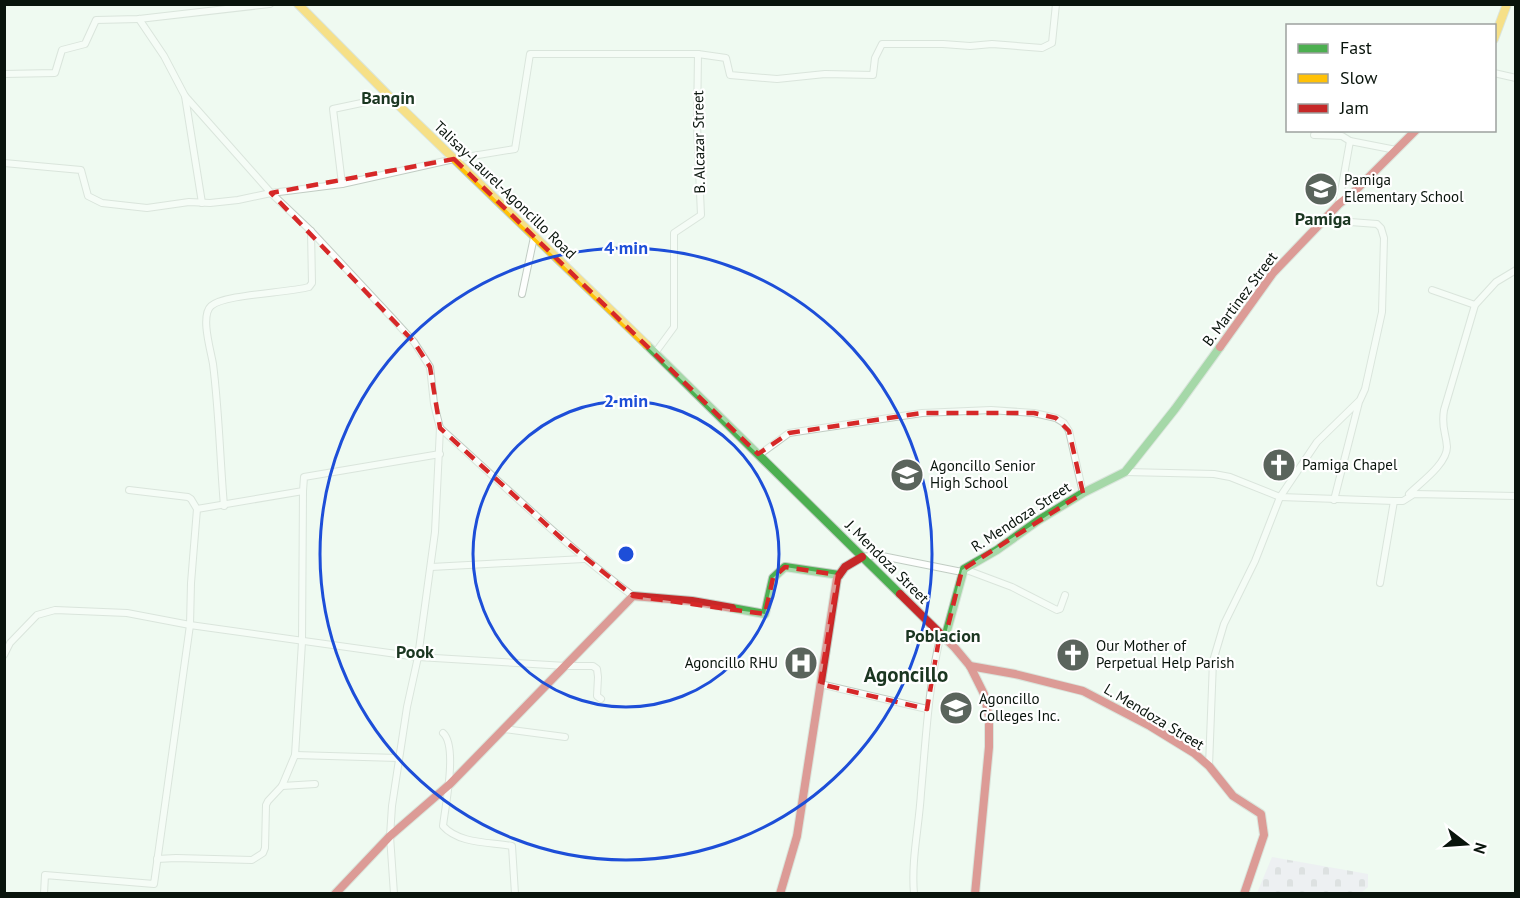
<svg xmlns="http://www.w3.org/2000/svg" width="1520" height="898" font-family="'PT Sans',sans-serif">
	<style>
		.cemetery { fill: url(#cemetery-stones) }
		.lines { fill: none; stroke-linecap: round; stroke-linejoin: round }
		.street-casing { stroke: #c1ccc3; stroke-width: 8 }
		.fast-casing { stroke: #c1ccc3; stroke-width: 10 }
		.slow-casing { stroke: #c1ccc3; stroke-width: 10 }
		.jam-casing { stroke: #c1ccc3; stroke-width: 10 }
		.street { stroke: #fdfefd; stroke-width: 6 }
		.fast { stroke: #4caf50; stroke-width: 8 }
		.slow { stroke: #ffc107; stroke-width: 8 }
		.jam { stroke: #c62828; stroke-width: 8 }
		.marked { fill: none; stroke: #d62828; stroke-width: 4.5; stroke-dasharray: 12 8; stroke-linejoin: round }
		.ring { fill: none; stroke: #1d4ed8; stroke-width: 3 }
		.labels { text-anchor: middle; stroke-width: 4.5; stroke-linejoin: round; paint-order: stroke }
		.street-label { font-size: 15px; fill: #09140c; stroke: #fff }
		.poi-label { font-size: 15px; fill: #09140c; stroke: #fff; text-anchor: start }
		.quarter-label { font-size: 18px; font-weight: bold; fill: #1b3621; stroke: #fff }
		.district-label { font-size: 21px; font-weight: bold; fill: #1b3621; stroke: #fff }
		.centre { fill: #1d4ed8; stroke: #fff; stroke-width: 3 }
		.ring-label { font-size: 18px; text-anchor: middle; font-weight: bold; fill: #1d4ed8; stroke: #fff; stroke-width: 4.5; stroke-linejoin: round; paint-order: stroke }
	</style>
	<defs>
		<pattern id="cemetery-stones" width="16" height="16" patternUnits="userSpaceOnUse" patternTransform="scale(1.5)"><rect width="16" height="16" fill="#eae5f3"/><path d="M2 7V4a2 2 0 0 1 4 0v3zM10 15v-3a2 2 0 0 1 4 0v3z" fill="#c7c4cf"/></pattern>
	</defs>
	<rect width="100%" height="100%" fill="#effaf1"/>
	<polygon class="cemetery" points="1272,857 1368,874 1368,887 1361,893 1257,893"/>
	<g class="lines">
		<g class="street-casing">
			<g id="street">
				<polyline points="139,19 164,56 185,96 271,193 311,231 394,320 414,342 430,367 434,404 440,428 435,532 418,657 407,707 392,806 390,836 394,894"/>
				<polyline points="1494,73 1516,78"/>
				<polyline points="4,74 55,73 62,50 85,44 96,20 139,19 270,4"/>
				<polyline points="185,96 202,203"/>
				<polyline points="1314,135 1342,136 1350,141"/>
				<polyline points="4,163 81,170 88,196 102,203 147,208 189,202 210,203 238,200 271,193 342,184 333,109 390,97"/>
				<polyline points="342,184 454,159 515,149 530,54 698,54 726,58 730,75 777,79 825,74 873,75 875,58 882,44 943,44 970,46 992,44 1042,48 1052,43 1056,4"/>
				<polyline points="1339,203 1350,141 1396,150"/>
				<polyline points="1432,290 1475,305"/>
				<polyline points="522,294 534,237"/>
				<polyline points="655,353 674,327 674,233 701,215 697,124 698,54"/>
				<path d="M440,428C504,485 564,545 633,596"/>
				<polyline points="759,455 789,433 922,413 991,410 1034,413 1056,418 1064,423 1069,431 1083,493"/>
				<polyline points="1125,472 1214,474 1230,477 1280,497 1394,501 1403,501 1414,494 1516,496"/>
				<polyline points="129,490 188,497 191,499 197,509 303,491 304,477 440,454"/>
				<path d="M1409,494C1420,483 1447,464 1447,447C1446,432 1441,428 1444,410L1475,305L1496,282L1516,270"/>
				<polyline points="1334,500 1359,402"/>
				<path d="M224,506C220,459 219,411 213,364C211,351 200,316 211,306C224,294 288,293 309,287L312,283L311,231"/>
				<polyline points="862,557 877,555 962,572"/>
				<polyline points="431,567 584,559"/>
				<polyline points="964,569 1012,587 1057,610 1060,609 1065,595"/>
				<polyline points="1380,583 1394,501"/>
				<polyline points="4,655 10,643 37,615 55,610 127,613 190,625 418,657 566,666 593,666 597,669 598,677 597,696 601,699"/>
				<polyline points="820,684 927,709"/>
				<polyline points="504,729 565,737"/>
				<path d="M443,733C458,746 445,807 443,826C459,844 490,842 512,846L515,894"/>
				<polyline points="295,755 398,758"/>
				<polyline points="1209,766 1213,661 1224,624 1255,561 1280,497 1317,442 1360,400 1365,389 1382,312 1384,238 1381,228 1377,224 1323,220"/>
				<polyline points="282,786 315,784"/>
				<polyline points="157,859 176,858 252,860 263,853 265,848 266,805 268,801 282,786 295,755 302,642 303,491"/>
				<polyline points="44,894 45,875 154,884 190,625 191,583 197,509"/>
				<path d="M914,894C911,860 919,827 921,793C926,739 928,687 941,634"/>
			</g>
		</g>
		<g class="fast-casing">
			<g id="fast">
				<polyline points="647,345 900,594"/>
				<polyline points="732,608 765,614 773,578 785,567 839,575"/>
				<polyline points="945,638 964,569 997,550 1039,520 1083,493 1125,472 1175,409 1220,347"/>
			</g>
		</g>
		<g class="slow-casing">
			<g id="slow">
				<polyline points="298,4 390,97 647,345"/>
				<polyline points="1494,39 1507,4"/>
			</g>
		</g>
		<g class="jam-casing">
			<g id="jam">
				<polyline points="1220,347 1273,273 1339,204 1355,191 1416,130"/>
				<polyline points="900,594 955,648 970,666 984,694 989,717 989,747 975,894"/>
				<polyline points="970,666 1015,674 1083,691 1150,726 1194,753 1209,766 1233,796 1261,814 1264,835 1244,894"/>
				<polyline points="335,894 390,836 450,784 633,596 692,601 732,608"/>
				<polyline points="780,894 797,836 837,578 845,567 862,557"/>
			</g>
		</g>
		<use href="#street" class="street"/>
		<use href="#fast" class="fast"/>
		<use href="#slow" class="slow"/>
		<use href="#jam" class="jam"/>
	</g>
	<path d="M0 0H1520V898H0ZM454,159L758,454L789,433L922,413H1034L1056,418L1069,431L1083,493L962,570L945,638L940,633L927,709L820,684L838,575L785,567L773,578L765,614L633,596L561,538L440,428L430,367L414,342L271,193Z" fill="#effaf1" fill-opacity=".55" fill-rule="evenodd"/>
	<path class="marked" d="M454,159L758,454L789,433L922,413H1034L1056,418L1069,431L1083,493L962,570L945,638L940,633L927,709L820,684L838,575L785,567L773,578L765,614L633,596L561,538L440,428L430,367L414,342L271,193Z"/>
	<g class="ring">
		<circle cx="626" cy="554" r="153"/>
		<circle cx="626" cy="554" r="306"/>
	</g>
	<defs>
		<g id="school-disc" transform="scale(1.725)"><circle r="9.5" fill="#5a645c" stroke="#fff"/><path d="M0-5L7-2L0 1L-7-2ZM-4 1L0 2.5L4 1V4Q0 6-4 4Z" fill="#fff"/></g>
		<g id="church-disc" transform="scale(1.725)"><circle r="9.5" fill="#5a645c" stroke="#fff"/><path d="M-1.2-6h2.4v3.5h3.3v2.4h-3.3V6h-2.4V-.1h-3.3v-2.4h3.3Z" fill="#fff"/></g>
		<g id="hospital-disc" transform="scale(1.725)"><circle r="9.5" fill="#5a645c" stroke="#fff"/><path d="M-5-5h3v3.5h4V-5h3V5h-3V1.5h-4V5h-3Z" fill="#fff"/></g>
		<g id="university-disc" transform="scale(1.725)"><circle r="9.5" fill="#5a645c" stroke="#fff"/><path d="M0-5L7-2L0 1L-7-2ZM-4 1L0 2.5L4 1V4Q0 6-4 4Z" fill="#fff"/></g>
	</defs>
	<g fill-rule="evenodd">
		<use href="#school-disc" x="1321" y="189"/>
		<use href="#church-disc" x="1279" y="465"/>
		<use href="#school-disc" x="907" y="475"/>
		<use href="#church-disc" x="1073" y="655"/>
		<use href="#hospital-disc" x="801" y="663"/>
		<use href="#university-disc" x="956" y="708"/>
	</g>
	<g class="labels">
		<g class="street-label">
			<text transform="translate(699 142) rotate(-91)" y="5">B. Alcazar Street</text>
			<text transform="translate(505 190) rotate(44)" y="5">Talisay-Laurel-Agoncillo Road</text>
			<text transform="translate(1240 299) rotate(-53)" y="5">B. Martinez Street</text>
			<text transform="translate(1021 517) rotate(-33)" y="5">R. Mendoza Street</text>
			<text transform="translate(887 562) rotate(45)" y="5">J. Mendoza Street</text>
			<text transform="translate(1154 717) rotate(31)" y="5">L. Mendoza Street</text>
		</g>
		<g class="poi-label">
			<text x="1344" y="185">Pamiga<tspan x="1344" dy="17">Elementary School</tspan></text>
			<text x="1302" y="470">Pamiga Chapel</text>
			<text x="930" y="471">Agoncillo Senior<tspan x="930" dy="17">High School</tspan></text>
			<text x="1096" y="651">Our Mother of<tspan x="1096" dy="17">Perpetual Help Parish</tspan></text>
			<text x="778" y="668" text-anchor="end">Agoncillo RHU</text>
			<text x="979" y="704">Agoncillo<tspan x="979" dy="17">Colleges Inc.</tspan></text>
		</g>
		<g class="quarter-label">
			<text x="388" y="104">Bangin</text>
			<text x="1323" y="225">Pamiga</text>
			<text x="943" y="642">Poblacion</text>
			<text x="415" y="658">Pook</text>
		</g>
		<g class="district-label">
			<text x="906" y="682">Agoncillo</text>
		</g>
	</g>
	<circle cx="626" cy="554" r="9" class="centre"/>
	<g class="ring-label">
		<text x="626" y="254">4 min</text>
		<text x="626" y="407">2 min</text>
	</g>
	<rect width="1520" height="898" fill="none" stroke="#09140c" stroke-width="12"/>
	<rect x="1286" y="24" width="210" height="108" fill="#ffffff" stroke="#9da19e" stroke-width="1.5"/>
	<rect x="1298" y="44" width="30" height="9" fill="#4caf50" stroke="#9da19e" stroke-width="1.5"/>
	<text x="1340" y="54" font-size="18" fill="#09140c">Fast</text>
	<rect x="1298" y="74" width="30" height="9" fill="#ffc107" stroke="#9da19e" stroke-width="1.5"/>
	<text x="1340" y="84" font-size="18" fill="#09140c">Slow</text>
	<rect x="1298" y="104" width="30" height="9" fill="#c62828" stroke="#9da19e" stroke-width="1.5"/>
	<text x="1340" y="114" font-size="18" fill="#09140c">Jam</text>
	<g transform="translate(1466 844) rotate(107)" stroke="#ffffff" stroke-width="4.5" paint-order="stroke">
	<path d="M0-4.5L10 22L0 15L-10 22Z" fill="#09140c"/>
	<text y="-9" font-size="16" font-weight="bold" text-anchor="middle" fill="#09140c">N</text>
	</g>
</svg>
